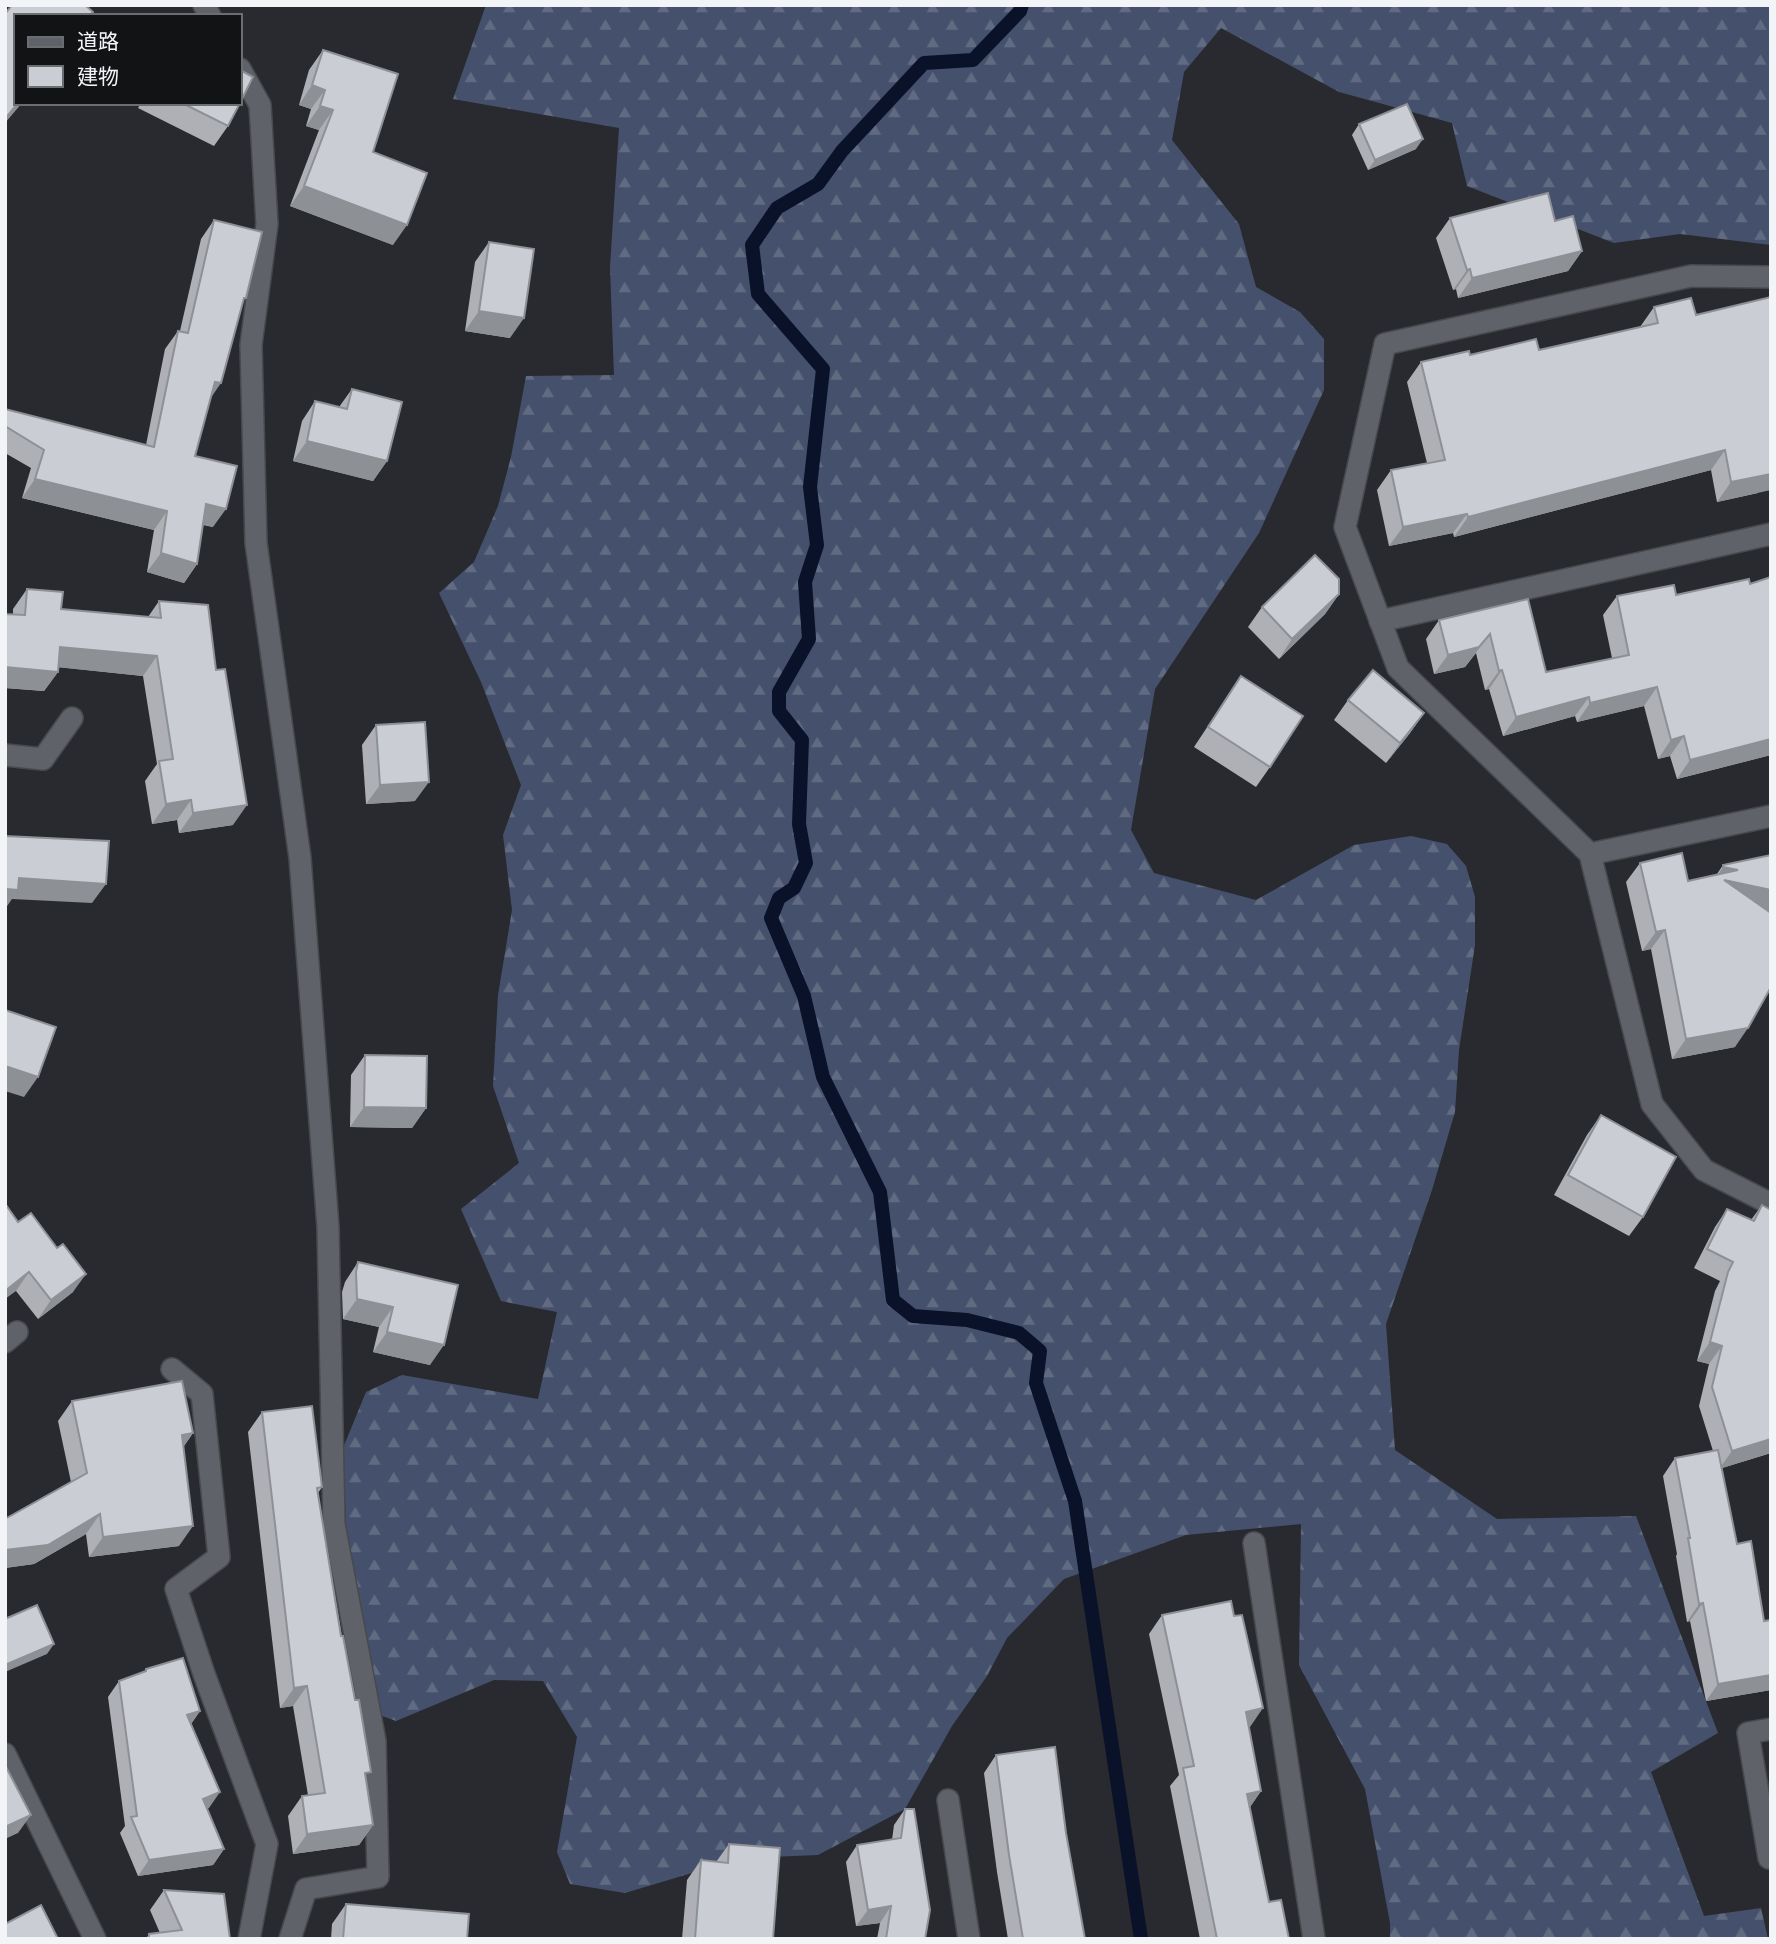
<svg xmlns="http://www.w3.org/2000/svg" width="1776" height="1944" font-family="'IBM Plex Sans','Noto Sans JP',sans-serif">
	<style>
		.forest { fill: url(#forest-firs) }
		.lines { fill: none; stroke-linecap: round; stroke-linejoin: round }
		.stream { stroke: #091228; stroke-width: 14 }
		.minor-casing { stroke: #47494d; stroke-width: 24 }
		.minor { stroke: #5f6268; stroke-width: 21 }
		.wall { fill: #aeb0b5 }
		.shaded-wall { fill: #8d9094 }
		.building { fill: #cacdd3; stroke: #8d9094; stroke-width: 2 }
	</style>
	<defs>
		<pattern id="forest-firs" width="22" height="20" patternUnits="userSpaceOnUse" patternTransform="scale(1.75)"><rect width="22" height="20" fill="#45516c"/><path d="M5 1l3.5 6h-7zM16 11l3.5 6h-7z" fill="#606b82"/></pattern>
	</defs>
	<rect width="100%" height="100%" fill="#282a2f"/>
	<polygon class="forest" points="486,5 1771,5 1771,245 1680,234 1614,243 1467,186 1452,123 1339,92 1221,28 1184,72 1172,140 1239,224 1256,287 1300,312 1324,339 1324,390 1259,533 1155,689 1131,830 1154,873 1256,900 1354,845 1411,836 1447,844 1466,866 1475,897 1475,945 1459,1050 1455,1112 1432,1190 1386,1324 1395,1450 1497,1519 1636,1516 1718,1733 1651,1772 1704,1916 1761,1908 1768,1939 1390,1939 1390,1923 1365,1789 1299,1665 1301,1524 1186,1535 1064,1579 1007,1638 987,1676 952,1726 905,1809 818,1855 742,1858 625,1893 570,1884 557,1852 577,1737 543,1681 494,1680 396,1721 374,1713 346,1525 343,1448 366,1392 402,1375 538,1399 557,1312 501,1301 461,1209 519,1163 493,1086 498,995 512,910 503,835 521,785 481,682 439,593 474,562 498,506 511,457 526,376 614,375 610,267 619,128 453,99"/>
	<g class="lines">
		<polyline class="stream" points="1022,5 1020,11 973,60 924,63 842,151 818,184 777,208 752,245 758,294 823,369 810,487 817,545 805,582 809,639 779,692 779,711 802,740 799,824 806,863 794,888 779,898 771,918 804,996 823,1077 880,1192 893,1300 913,1316 967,1320 1019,1333 1040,1351 1036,1383 1075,1501 1141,1939"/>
		<g class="minor-casing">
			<g id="minor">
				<polyline points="204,5 210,16"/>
				<polyline points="240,69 260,105 267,224 251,345 256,543 300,858 328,1227 334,1524 375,1741 378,1877 306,1889 290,1939"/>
				<polyline points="1771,277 1691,276 1385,344 1345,527 1398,668 1590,854 1652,1104 1704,1170 1771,1204"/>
				<polyline points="1380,621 1771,534"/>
				<polyline points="5,755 43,759 72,718"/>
				<polyline points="1590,854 1771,816"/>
				<polyline points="5,1342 17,1332"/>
				<polyline points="172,1369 202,1394 219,1557 176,1589 204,1674 267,1844 249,1939"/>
				<polyline points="1254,1543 1314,1939"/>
				<polyline points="5,1754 95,1939"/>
				<polyline points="948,1800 969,1939"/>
				<polyline points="1769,1858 1748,1733 1771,1729"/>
			</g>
		</g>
		<use href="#minor" class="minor"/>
	</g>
	<g class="wall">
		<polygon points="323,50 373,152 393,245 290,206 319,130 306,126 311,109 299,105 309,70"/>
		<polygon points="141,103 240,103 228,126 214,146 138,108"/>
		<polygon points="1359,124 1416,149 1368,170 1352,135"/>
		<polygon points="1450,218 1555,221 1582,251 1568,271 1458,298 1456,289 1453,290 1436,238"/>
		<polygon points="214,220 243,303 211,398 195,456 213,527 203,525 197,564 184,583 147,572 154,530 22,498 31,468 5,453 5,409 146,445 165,349 178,331 180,331 201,239"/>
		<polygon points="489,242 510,338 465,331 475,262"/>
		<polygon points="1654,307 1696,315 1758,493 1717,502 1711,470 1454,537 1453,533 1389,546 1377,490 1391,470 1427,463 1407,382 1421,362 1470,355 1539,350 1640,327"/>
		<polygon points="352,389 387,461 373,481 293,461 302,421 315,401 339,407"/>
		<polygon points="1771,577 1771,755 1677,779 1670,756 1658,759 1644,706 1577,722 1575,716 1503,736 1489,689 1485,690 1476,653 1465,667 1434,674 1426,639 1439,620 1528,599 1546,672 1612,658 1603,615 1617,596 1676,595 1750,584"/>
		<polygon points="27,589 61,609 148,617 159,601 233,825 179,833 177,820 152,824 145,781 157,764 143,676 58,667 58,672 44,691 5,688 5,614 13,614 13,609"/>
		<polygon points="1339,594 1325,614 1279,659 1248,627 1262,607"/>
		<polygon points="1241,676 1270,767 1256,787 1194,747"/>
		<polygon points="1348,700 1424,713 1410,733 1386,763 1334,720"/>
		<polygon points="376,725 415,801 366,804 362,745"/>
		<polygon points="1640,863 1688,881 1717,874 1723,865 1769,912 1735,1047 1672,1059 1651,949 1642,951 1626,882"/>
		<polygon points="365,1055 426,1108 412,1128 350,1127 351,1075"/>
		<polygon points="1601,1115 1643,1217 1629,1236 1554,1195 1587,1135"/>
		<polygon points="1762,1205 1771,1210 1771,1453 1722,1468 1737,1544 1764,1621 1771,1620 1771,1690 1706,1701 1690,1621 1687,1622 1676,1556 1677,1554 1663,1476 1675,1458 1713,1451 1699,1406 1709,1364 1697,1361 1715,1291 1720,1281 1694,1268 1715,1227 1727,1209 1751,1220"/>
		<polygon points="18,1222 73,1292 38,1319 16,1291"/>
		<polygon points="358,1262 458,1285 430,1365 373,1352 379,1327 343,1319 342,1292 345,1282"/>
		<polygon points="72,1401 193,1433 184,1446 179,1546 89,1557 86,1534 34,1564 5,1568 5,1519 71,1482 58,1421"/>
		<polygon points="262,1412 322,1487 318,1493 373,1825 359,1845 293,1854 288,1816 302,1796 308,1795 293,1706 280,1708 248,1432"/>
		<polygon points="1162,1615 1250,1727 1249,1727 1261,1791 1250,1807 1269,1902 1289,1939 1200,1939 1170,1786 1179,1775 1149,1634"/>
		<polygon points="146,1669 200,1711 191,1724 209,1808 207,1808 224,1849 213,1865 138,1876 120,1833 125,1826 108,1697 119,1681 144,1672"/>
		<polygon points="996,1755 1066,1833 1085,1939 1008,1939 997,1872 984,1773"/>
		<polygon points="905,1809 925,1939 877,1939 880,1923 856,1926 846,1862 857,1845 892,1840 894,1825"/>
		<polygon points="729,1844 773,1939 682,1939 687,1880 701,1860 716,1862"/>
		<polygon points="164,1890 230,1939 146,1939 149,1934 160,1933 150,1910"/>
		<polygon points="346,1904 467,1939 331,1939 332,1924"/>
	</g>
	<g class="shaded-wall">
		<polygon points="312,85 325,90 311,109 299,105"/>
		<polygon points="18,103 22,103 5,123 5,119"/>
		<polygon points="320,106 333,110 319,130 306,126"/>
		<polygon points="1423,139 1416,149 1368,170 1375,160"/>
		<polygon points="304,186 407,225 393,245 290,206"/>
		<polygon points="1582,251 1568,271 1458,298 1472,278"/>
		<polygon points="1470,269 1456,289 1453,290 1467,270"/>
		<polygon points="479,311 524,318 510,338 465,331"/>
		<polygon points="215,382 221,383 208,402"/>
		<polygon points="307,441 387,461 373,481 293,461"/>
		<polygon points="1725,450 1711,470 1454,537 1468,517"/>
		<polygon points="1771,474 1771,490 1717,502 1731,482"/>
		<polygon points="35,479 167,511 154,530 22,498"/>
		<polygon points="206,504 226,509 213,527 193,522"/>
		<polygon points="1467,514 1453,533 1389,546 1403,527"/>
		<polygon points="161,553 197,564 184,583 147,572"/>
		<polygon points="1339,594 1325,614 1279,659 1292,639"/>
		<polygon points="1490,634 1465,667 1434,674 1448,655"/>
		<polygon points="60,647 157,656 143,676 46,666"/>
		<polygon points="5,667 58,672 44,691 5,688"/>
		<polygon points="1502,670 1489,689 1485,690 1499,671"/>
		<polygon points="1657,687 1644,706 1577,722 1590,703"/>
		<polygon points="1589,697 1575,716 1503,736 1516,717"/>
		<polygon points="1424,713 1410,733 1386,763 1400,743"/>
		<polygon points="1684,736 1670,756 1658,759 1671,740"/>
		<polygon points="1771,739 1771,755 1677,779 1690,760"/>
		<polygon points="429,782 415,801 366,804 380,785"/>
		<polygon points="191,800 177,820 152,824 166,804"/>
		<polygon points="247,805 233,825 179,833 193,813"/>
		<polygon points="1723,867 1738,870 1771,890 1771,912 1711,899 1710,887"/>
		<polygon points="19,878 106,884 92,903 12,899 5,909 5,891"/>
		<polygon points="1665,930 1651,949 1642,951 1656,932"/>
		<polygon points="1748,1028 1735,1047 1672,1059 1686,1039"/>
		<polygon points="5,1066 38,1077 24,1097 5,1091"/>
		<polygon points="364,1107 426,1108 412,1128 350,1127"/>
		<polygon points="29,1272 16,1291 5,1299 5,1291"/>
		<polygon points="86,1274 73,1292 38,1319 51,1300"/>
		<polygon points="357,1299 393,1307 379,1327 343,1319"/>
		<polygon points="387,1332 444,1345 430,1365 373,1352"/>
		<polygon points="1710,1342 1722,1346 1709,1364 1697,1361"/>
		<polygon points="193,1433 179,1453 182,1435"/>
		<polygon points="1771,1439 1771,1453 1719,1469 1732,1451"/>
		<polygon points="100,1514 86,1534 34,1564 5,1568 5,1550"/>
		<polygon points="193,1526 179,1546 89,1557 103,1537"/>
		<polygon points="1703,1603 1690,1621 1687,1622 1699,1604"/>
		<polygon points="54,1644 47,1654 5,1672 5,1665"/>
		<polygon points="1771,1675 1771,1690 1706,1701 1718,1684"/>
		<polygon points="307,1686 293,1706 280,1708 294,1688"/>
		<polygon points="1263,1708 1250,1727 1233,1730 1246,1712"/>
		<polygon points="200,1711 189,1727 187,1715"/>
		<polygon points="1261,1791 1248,1810 1247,1794"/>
		<polygon points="220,1792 209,1808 192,1815 203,1799"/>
		<polygon points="31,1815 18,1833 5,1839 5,1827"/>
		<polygon points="373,1825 359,1845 293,1854 307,1834"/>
		<polygon points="224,1849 213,1865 138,1876 149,1860"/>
		<polygon points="891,1906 880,1923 856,1926 868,1910"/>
	</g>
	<g class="building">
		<polygon points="12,5 85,5 93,12 89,16 16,16 16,103 18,103 5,119 5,14"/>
		<polygon points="323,50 398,74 373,152 427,173 407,225 304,186 333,110 320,106 325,90 312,85"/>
		<polygon points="240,70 253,77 240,103"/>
		<polygon points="182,103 240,103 228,126"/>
		<polygon points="1407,104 1423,139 1375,160 1359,124"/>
		<polygon points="1548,193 1555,221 1573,216 1582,251 1472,278 1470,269 1467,270 1450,218"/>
		<polygon points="214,220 262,232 246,298 244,298 221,383 215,382 195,456 237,466 226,509 206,504 197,564 161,553 167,511 35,479 44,450 5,426 5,409 154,447 178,331 188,333"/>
		<polygon points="489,242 534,249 524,318 479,311"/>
		<polygon points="1771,297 1771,474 1731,482 1725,450 1468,517 1467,514 1403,527 1391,470 1445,460 1421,362 1469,351 1470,355 1536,339 1539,350 1658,323 1654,307 1691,298 1696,315"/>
		<polygon points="352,389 402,402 387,461 307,441 315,401 347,409"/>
		<polygon points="1315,555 1339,579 1339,594 1292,639 1262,607"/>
		<polygon points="1771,577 1771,739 1690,760 1684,736 1671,740 1657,687 1590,703 1589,697 1516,717 1502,670 1499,671 1490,634 1479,647 1448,655 1439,620 1528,599 1546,672 1629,655 1617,596 1674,585 1676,595 1749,579 1750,584"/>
		<polygon points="27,589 63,592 61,609 161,618 159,601 208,605 216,670 225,669 247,805 193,813 191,800 166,804 159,761 173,759 157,656 60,647 58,672 5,667 5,614 25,615"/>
		<polygon points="1373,670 1424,713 1400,743 1348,700"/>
		<polygon points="1241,676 1303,716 1270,767 1208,727"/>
		<polygon points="425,722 429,782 380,785 376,725"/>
		<polygon points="5,836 109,841 106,884 19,878 18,890 7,889 6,900 5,900"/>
		<polygon points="1682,853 1688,881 1738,870 1723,867 1723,865 1771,855 1771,890 1724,880 1771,913 1771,987 1748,1028 1686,1039 1665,930 1656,932 1640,863"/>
		<polygon points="5,1010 56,1027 38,1077 5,1066"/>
		<polygon points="365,1055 427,1056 426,1108 364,1107"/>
		<polygon points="1601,1115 1676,1157 1643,1217 1568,1175"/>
		<polygon points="6,1205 18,1222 31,1213 57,1248 63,1244 86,1274 51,1300 29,1272 5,1291 5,1206"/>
		<polygon points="1762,1205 1771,1210 1771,1439 1732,1451 1712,1387 1722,1346 1710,1342 1728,1272 1733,1262 1707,1249 1727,1209 1754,1221"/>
		<polygon points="358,1262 458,1285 444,1345 387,1332 393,1307 357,1299 356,1272"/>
		<polygon points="182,1381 193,1433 182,1435 193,1526 103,1537 100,1514 48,1545 5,1550 5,1519 87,1473 72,1401"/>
		<polygon points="312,1406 322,1487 317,1488 341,1636 343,1636 355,1700 359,1700 371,1772 365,1773 373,1825 307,1834 302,1796 325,1793 307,1686 294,1688 262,1412"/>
		<polygon points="1718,1450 1737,1544 1751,1541 1764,1621 1771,1620 1771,1675 1718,1684 1703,1603 1699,1604 1688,1538 1690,1538 1675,1458"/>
		<polygon points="1231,1601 1234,1616 1242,1615 1263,1708 1246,1712 1261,1791 1247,1794 1269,1902 1281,1900 1289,1939 1217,1939 1183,1768 1194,1766 1162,1615"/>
		<polygon points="37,1605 54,1644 5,1665 5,1619"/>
		<polygon points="183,1658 200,1711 187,1715 220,1792 203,1799 224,1849 149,1860 131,1817 137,1816 119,1681 146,1671 146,1669"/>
		<polygon points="1055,1747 1066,1833 1085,1939 1023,1939 1009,1855 996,1755"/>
		<polygon points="5,1765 31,1815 5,1827"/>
		<polygon points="905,1809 914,1809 930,1910 925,1939 886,1939 891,1906 868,1910 857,1845 901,1838"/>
		<polygon points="729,1844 780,1848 773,1939 695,1939 701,1860 728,1863"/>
		<polygon points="164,1890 224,1894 230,1939 149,1939 149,1934 182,1930"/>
		<polygon points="346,1904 469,1914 467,1939 343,1939"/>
		<polygon points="41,1905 58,1939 5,1939 5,1924"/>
	</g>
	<rect width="1776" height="1944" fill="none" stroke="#f3f4f8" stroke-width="14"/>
	<rect x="14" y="14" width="228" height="91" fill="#121315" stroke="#6c6d70" stroke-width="2"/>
	<rect x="28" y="37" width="35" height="10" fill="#5f6268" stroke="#6c6d70" stroke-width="2"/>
	<text x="77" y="49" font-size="21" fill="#f3f4f8">道路</text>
	<rect x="28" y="66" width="35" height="21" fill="#cacdd3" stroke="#6c6d70" stroke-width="2"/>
	<text x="77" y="84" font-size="21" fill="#f3f4f8">建物</text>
</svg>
